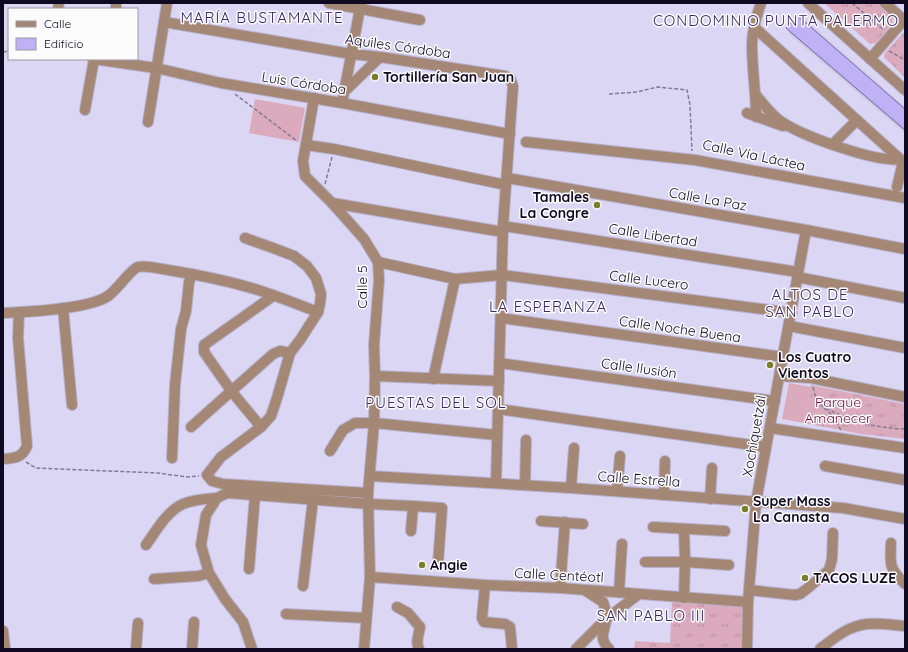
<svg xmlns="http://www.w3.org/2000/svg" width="908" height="652" font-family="Quicksand,sans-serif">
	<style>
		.grass { fill: url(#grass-tufts) }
		.pitch { fill: #dbabbd }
		.building { fill: #bfb1f6; stroke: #7768a9; filter: url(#shadow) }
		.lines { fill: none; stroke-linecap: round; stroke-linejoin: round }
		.minor-casing { stroke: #b6b1cd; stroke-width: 12 }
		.path { stroke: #817b96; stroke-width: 1.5; stroke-dasharray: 4 2; stroke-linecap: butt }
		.minor { stroke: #a58775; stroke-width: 10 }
		.poi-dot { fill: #787e29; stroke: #fbfbfb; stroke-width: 1.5 }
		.labels { text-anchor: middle; stroke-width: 3; stroke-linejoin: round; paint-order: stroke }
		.street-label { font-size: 14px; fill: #100922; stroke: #fbfbfb }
		.poi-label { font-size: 14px; font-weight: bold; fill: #100922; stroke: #fbfbfb; text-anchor: start }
		.park-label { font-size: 14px; fill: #67103f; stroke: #fbfbfb }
		.neighbourhood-label { font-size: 15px; letter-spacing: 1px; fill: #382762; stroke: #fbfbfb }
	</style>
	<defs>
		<pattern id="grass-tufts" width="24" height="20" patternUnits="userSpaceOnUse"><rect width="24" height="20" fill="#dbabbd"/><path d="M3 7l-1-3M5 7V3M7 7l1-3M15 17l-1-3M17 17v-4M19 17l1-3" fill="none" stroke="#bb92a2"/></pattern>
		<filter id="shadow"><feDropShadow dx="3.5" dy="3.5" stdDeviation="1" flood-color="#0004"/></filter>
	</defs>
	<rect width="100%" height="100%" fill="#dbd6f3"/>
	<g class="grass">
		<polygon points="824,3 877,3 892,16 893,23 876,43 870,44"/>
		<polygon points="904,32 905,32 905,78 884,57 885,53"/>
		<polygon points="811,385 905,404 905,439 861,434 804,423"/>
		<polygon points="672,601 743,606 744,649 634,649 635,641 670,643"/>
	</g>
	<g class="pitch">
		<polygon points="255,99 305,108 299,142 249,133"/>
		<polygon points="789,383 811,387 804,423 782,419"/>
	</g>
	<polygon class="building" points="797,15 905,109 905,130 786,28"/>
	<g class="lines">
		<g class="minor-casing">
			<g id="minor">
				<polyline points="329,3 420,20"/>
				<polyline points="808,3 905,90"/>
				<polyline points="885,3 905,21"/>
				<polyline points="58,9 59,3"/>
				<polyline points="116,9 116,3"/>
				<polyline points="164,22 351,54 380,57 505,76 510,78 513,86 503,226 496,483"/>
				<polyline points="754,27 900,159 902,166 897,187"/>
				<polyline points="93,59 156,68 221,83 342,103 510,134"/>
				<polyline points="870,59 904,20"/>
				<polyline points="345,91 380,57"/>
				<path d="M756,95C763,104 770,113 779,120C799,135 876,163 900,159"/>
				<polyline points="314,98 303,161 305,176 332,203 364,239 378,262 379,280 374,345 375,376 374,423 368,493 370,577 364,649"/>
				<polyline points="342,103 361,3"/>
				<polyline points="85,110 94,59"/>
				<polyline points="747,113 783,126"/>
				<path d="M756,117C756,93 752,69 752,45C752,31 756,17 761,3"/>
				<polyline points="148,122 167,3"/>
				<polyline points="526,142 695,160 905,198"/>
				<polyline points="833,144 857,120"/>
				<polyline points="306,145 334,149 506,185"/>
				<polyline points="507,178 806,230 905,249"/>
				<polyline points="332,203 503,232"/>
				<polyline points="503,226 798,272"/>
				<polyline points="245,238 273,248 294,256 307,266 316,278 321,294 320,304 318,312 300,340 290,353 277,398 271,416 261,427 221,457 207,475 212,481 223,484 368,493"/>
				<polyline points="378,262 455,279 502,275 792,313"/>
				<polyline points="797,277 905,298"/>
				<polyline points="63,308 72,405"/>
				<path d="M3,313C27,312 89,309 108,296C117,290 131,269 138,267C147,265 159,269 168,270C199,275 229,281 258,290C278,296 298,305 318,312"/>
				<polyline points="501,318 783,357"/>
				<polyline points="789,326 905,348"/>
				<polyline points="499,363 775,401"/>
				<polyline points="375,376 499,381"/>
				<polyline points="780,376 811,378 905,397"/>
				<polyline points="433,379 455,279"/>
				<polyline points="498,409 766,447"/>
				<polyline points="191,427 273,354 280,351 290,353"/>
				<polyline points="261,427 232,392 204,352 204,345 273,296"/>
				<polyline points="770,428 905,448"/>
				<polyline points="330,451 343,430 355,423 374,423 497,435"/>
				<polyline points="172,458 175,385 181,329 186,311 189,282 192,274"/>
				<path d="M3,459C15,458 22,458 27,446L18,338L19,312"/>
				<polyline points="825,466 905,480"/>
				<polyline points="370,476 571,488 843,508 905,519"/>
				<polyline points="525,485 526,440"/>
				<polyline points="571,488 574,448"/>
				<polyline points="617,491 620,456"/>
				<polyline points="664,495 665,461"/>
				<polyline points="710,499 712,468"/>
				<polyline points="541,521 583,524"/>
				<polyline points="653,527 725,531"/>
				<polyline points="684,529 685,562 684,598"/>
				<polyline points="411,531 413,506"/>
				<path d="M891,543C890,565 889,568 905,584"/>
				<path d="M146,545C156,531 167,511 183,504C194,499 206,499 217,498"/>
				<polyline points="645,562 685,562 729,565"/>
				<polyline points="249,569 255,495"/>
				<polyline points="370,577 485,585 560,588 748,602"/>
				<polyline points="154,579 198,576 209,573"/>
				<polyline points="485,585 482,618 484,622 505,624 510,627 512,649"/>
				<polyline points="303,586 313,499"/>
				<polyline points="560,588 565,522"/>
				<polyline points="749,590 795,595 800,594 808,588 829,570 832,559 833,533"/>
				<path d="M586,591L603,602C605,607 606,613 606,618C606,632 597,636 609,649"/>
				<polyline points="619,592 622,544"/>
				<path d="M397,607L408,613L420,627C419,635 415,642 419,649"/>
				<polyline points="286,614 366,618"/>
				<polyline points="3,631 5,649"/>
				<polyline points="136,649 138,623"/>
				<polyline points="192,649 194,622"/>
				<polyline points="252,649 243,622 225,599 209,573 201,545 206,515 217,498 227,493 369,504 413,506 442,508 438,564"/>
				<polyline points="576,649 606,619 639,594"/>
				<polyline points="747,649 748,602 756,502 806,230"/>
				<path d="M820,649C834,638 848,626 867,624C879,623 893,625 905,626"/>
			</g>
		</g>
		<g class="path">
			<polyline points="852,3 884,30"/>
			<polyline points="889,51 905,60"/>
			<polyline points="3,52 9,51"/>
			<polyline points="235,94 297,141"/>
			<polyline points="609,94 637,92 657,87 687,90 690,105 692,151"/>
			<polyline points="325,184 332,157"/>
			<polyline points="813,387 815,395 821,405"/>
			<path d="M821,405C847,421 875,428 905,429"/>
			<polyline points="824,408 831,414 841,430"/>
			<polyline points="26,462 36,468 158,473 187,477 199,476"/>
		</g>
		<use href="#minor" class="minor"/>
	</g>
	<g class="poi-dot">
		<circle cx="375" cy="77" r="4"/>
		<circle cx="597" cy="205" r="4"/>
		<circle cx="770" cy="365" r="4"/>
		<circle cx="745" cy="509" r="4"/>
		<circle cx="422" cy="565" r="4"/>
		<circle cx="805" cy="578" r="4"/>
	</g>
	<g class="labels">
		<g class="street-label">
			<text transform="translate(398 46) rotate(8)" y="5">Aquiles Córdoba</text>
			<text transform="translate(304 83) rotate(9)" y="5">Luis Córdoba</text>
			<text transform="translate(754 155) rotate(12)" y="5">Calle Vía Láctea</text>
			<text transform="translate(708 199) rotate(10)" y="5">Calle La Paz</text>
			<text transform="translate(653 235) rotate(9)" y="5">Calle Libertad</text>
			<text transform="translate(649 280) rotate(7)" y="5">Calle Lucero</text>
			<text transform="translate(362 287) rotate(-90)" y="5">Calle 5</text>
			<text transform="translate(680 329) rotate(8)" y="5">Calle Noche Buena</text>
			<text transform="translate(639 368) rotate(8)" y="5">Calle Ilusión</text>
			<text transform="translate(754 436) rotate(-80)" y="5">Xochiquetzál</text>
			<text transform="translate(639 479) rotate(4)" y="5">Calle Estrella</text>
			<text transform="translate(559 575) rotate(3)" y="5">Calle Centéotl</text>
		</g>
		<g class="poi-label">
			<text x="383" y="82">Tortillería San Juan</text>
			<text x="589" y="202" text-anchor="end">Tamales<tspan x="589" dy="16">La Congre</tspan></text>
			<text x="778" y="362">Los Cuatro<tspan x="778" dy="16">Vientos</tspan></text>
			<text x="753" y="506">Super Mass<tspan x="753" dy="16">La Canasta</tspan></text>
			<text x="430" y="570">Angie</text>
			<text x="813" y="583">TACOS LUZE</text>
		</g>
		<g class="park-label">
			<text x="838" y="407">Parque<tspan x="838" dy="16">Amanecer</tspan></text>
		</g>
		<g class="neighbourhood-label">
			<text x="262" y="23">MARÍA BUSTAMANTE</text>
			<text x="776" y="26">CONDOMINIO PUNTA PALERMO</text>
			<text x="810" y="300">ALTOS DE<tspan x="810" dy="17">SAN PABLO</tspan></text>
			<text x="548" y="312">LA ESPERANZA</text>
			<text x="436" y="408">PUESTAS DEL SOL</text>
			<text x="651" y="621">SAN PABLO III</text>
		</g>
	</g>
	<rect width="908" height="652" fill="none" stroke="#100922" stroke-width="8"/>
	<rect x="8" y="8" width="130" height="52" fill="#fbfbfb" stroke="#9d9aa4"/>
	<rect x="16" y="21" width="20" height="6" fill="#a58775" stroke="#9d9aa4"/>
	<text x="44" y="28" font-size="12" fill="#100922">Calle</text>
	<rect x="16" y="38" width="20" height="12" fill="#bfb1f6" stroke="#9d9aa4"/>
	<text x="44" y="48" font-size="12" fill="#100922">Edificio</text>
</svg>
